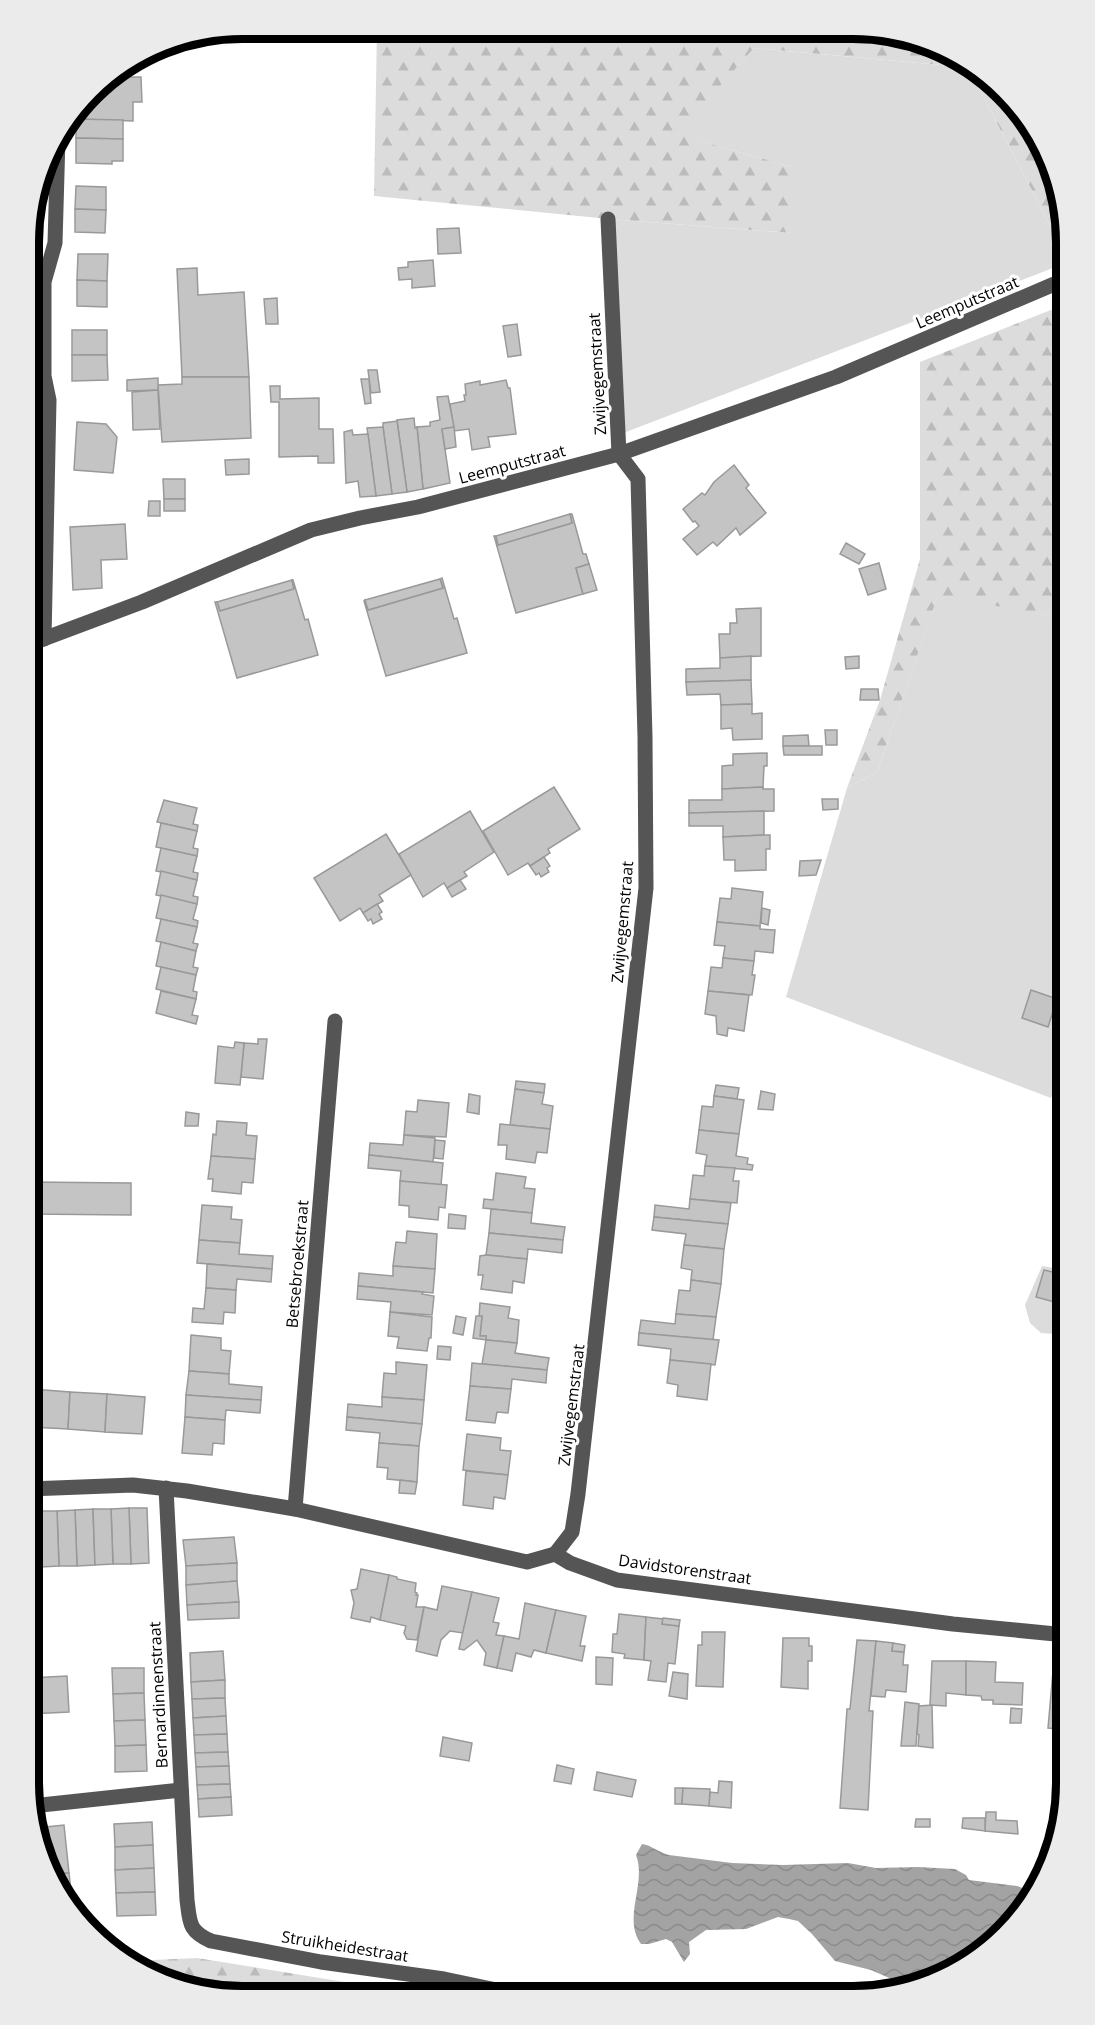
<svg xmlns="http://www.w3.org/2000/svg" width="1095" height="2025" font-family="'Open Sans',sans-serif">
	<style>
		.green { fill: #dcdcdc }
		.forest { fill: url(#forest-firs) }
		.water { fill: url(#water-waves) }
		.building { fill: #c4c4c4; stroke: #999; stroke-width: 1.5 }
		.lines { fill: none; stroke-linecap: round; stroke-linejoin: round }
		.minor { stroke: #555; stroke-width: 15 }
		.labels { text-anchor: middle; stroke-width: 6; stroke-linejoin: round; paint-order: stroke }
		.street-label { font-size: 16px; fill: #000; stroke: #fff }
		.rim { fill: none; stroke: #000; stroke-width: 8 }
	</style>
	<defs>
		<pattern id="forest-firs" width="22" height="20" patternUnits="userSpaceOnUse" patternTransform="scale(1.5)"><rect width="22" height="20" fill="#dcdcdc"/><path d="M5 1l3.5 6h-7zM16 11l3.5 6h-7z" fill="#bbb"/></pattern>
		<pattern id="water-waves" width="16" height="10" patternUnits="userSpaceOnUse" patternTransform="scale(1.5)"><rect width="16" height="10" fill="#a3a3a3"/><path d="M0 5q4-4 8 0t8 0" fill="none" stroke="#8b8b8b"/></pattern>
	</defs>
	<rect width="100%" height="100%" fill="#fff"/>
	<g class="green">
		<polygon points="754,48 963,67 969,69 1066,256 1066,263 613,437 609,219 791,233 791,167 676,134"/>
		<polygon points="938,594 1066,619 1066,1052 1051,1098 786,997 847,788 877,772"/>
		<path d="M1042,1266L1066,1270C1066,1293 1068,1314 1056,1334L1041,1333L1030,1323L1025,1305Z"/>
	</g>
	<g class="forest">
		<polygon points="377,29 894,33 963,67 754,48 677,134 791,167 791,233 609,219 374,196"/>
		<polygon points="969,69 993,81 1055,173 1066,242 1066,256"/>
		<polygon points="1066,304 1066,619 938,595 877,772 847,788 880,700 920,559 920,362"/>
		<polygon points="197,1958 424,1995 214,1995 160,1980 130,1961"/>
	</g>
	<path class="water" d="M642,1844C651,1845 660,1853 669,1855L732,1863L783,1865L848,1863L876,1868L918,1867L955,1869L966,1875L969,1880L1017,1886L1034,1892L1022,1913L972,1960L922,1985L910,1987L871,1970L835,1961L812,1934L798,1921L789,1919L778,1917L746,1929L706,1930L689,1942L690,1954L684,1962L672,1942L666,1939L649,1944H641C622,1918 647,1884 636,1855Z"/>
	<g class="building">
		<polygon points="109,77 141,77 142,102 133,102 133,121 76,119 76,114 96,88 103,88 103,81"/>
		<polygon points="76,119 123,120 123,139 76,138"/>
		<polygon points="76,138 123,139 123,161 112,161 112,164 76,163"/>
		<polygon points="76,186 106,187 106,210 75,209"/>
		<polygon points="75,209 106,210 105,233 75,232"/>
		<polygon points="459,228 461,253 438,254 437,229"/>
		<polygon points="78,254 108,254 107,281 77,280"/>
		<polygon points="433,260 435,286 412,288 412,279 399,280 398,268 408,267 408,262"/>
		<polygon points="197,268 198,295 244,292 249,377 182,377 177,269"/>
		<polygon points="77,280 107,281 107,307 77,306"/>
		<polygon points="277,298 278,324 266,324 264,299"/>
		<polygon points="517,324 521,355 508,357 503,326"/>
		<rect x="72" y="330" width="35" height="25"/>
		<polygon points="72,355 107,355 108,380 72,381"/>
		<polygon points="368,370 377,370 380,392 371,393"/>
		<polygon points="182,377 249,377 251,438 162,442 158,385 182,384"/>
		<polygon points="158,378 158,390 127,391 127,380"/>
		<polygon points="361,379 369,379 371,403 365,404"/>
		<polygon points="506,380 508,388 510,388 516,434 488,437 490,447 472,450 469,429 454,431 450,404 465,401 464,395 466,395 465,384 480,381 480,385"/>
		<polygon points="270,386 280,386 280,399 319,398 319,429 333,429 334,463 318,463 318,456 279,457 279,402 271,402"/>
		<polygon points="158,390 160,429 133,430 132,392"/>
		<polygon points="448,396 454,427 442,429 450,483 423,489 417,427 430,426 430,422 440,420 437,397"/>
		<polygon points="414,418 415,428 417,427 423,489 407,492 397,420"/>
		<polygon points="397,421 407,492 392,494 383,427 383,423"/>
		<polygon points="77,422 106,424 117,437 113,473 74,470"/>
		<polygon points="383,427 392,494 376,496 367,428"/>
		<polygon points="454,427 456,447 445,449 442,429"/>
		<polygon points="352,430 353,435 368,434 376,496 360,497 358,481 346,483 344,432"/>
		<polygon points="249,459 249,474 226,475 225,460"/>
		<polygon points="734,465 749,485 746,488 766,513 740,535 736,528 717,546 713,542 697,555 683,539 699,526 695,521 693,522 683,509 702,493 705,495 714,482"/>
		<polygon points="163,479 185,479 185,499 164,499"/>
		<rect x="164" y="499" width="21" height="12"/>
		<polygon points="149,501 160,501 160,516 148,516"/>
		<polygon points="570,514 572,514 583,554 586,554 589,564 576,568 583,594 516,613 494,536 496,536 498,545 572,523"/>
		<polygon points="570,514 572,523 498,545 496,536"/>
		<polygon points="125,524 127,559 101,560 102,588 73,590 70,527"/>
		<polygon points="846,543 865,554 859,564 840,554"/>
		<polygon points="879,563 886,589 868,595 859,569"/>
		<polygon points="589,564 597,590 583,594 576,568"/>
		<polygon points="442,578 454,619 457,618 467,653 386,676 364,601 365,600 368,610 443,588 440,579"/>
		<polygon points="440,579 443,588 368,610 365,600"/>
		<polygon points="292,580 294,589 220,611 217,602"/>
		<polygon points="292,580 293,580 305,620 308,619 318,655 237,678 215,602 217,602 220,611 294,589"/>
		<polygon points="761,608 761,656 720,658 719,634 730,634 730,623 737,623 736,609"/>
		<polygon points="751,656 751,680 686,682 686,669 720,668 720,658"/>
		<polygon points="859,656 859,668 846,669 845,657"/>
		<polygon points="751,680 752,704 721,705 720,694 687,695 686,682"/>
		<polygon points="861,689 878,689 879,700 860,700"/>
		<polygon points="752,704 752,714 762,713 762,739 733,740 732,728 721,729 721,705"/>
		<polygon points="825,730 837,730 837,745 826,745"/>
		<polygon points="808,735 809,746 783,746 783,736"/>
		<polygon points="783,746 822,746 822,755 784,755"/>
		<polygon points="767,753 767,766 764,766 763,787 722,789 722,766 733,765 733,754"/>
		<polygon points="554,787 580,829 548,849 550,853 530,866 528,863 508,875 483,831"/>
		<polygon points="763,787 763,789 774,789 774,811 689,813 689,800 722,800 722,789"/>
		<polygon points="822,799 838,799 838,809 823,810"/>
		<polygon points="164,800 197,808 193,824 198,825 197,831 157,822"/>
		<polygon points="470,811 494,852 464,872 467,876 447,888 444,883 423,897 399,854"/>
		<polygon points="764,811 764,835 723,837 723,826 689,826 689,813"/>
		<polygon points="161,823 197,831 193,848 198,849 197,856 156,847"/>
		<polygon points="386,834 411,875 379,895 383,901 363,913 360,908 340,921 314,878"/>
		<polygon points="764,835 770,835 770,849 766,849 766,870 735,871 735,860 724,860 723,837"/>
		<polygon points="161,848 197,856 193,872 198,873 197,880 156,871"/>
		<polygon points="544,857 550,866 547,868 549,872 541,877 539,873 536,875 530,866"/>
		<polygon points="821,860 816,875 799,876 800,861"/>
		<polygon points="161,871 197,880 193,896 198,897 197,904 156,895"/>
		<polygon points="460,880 466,889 452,897 447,888"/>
		<polygon points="732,888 763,892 760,926 717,922 720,898 731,899"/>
		<polygon points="161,895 197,904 193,919 198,921 197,927 156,918"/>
		<polygon points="377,904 382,912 379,914 382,919 373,924 371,919 368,921 363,913"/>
		<polygon points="762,908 770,910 768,925 761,923"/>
		<polygon points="161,919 197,927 193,943 198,944 196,951 156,941"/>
		<polygon points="717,922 760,926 760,929 775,930 773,953 755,951 754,961 723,958 725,946 714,945"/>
		<polygon points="161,942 196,951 193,967 198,968 196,975 156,966"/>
		<polygon points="723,958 754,961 752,975 755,975 752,995 708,991 711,967 722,968"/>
		<polygon points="161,967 196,975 193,991 197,992 196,999 156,989"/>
		<polygon points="1031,990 1057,999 1048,1027 1022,1018"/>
		<polygon points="161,991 196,999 192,1015 198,1016 196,1024 156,1013"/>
		<polygon points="708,991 749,995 744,1031 728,1028 727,1036 717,1034 716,1016 705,1014"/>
		<polygon points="258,1039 267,1039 263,1079 241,1077 244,1043 258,1044"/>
		<polygon points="235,1042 244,1043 240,1085 215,1083 218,1046 234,1048"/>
		<polygon points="516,1081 545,1084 544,1093 515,1089"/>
		<polygon points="716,1085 739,1088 737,1099 714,1096"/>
		<polygon points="515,1089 544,1093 542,1104 553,1106 550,1129 510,1125"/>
		<polygon points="761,1091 775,1094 773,1110 758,1109"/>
		<polygon points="469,1094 480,1096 479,1114 467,1112"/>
		<polygon points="714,1096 744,1100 739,1134 699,1130 702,1106 713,1107"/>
		<polygon points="418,1100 449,1103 446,1137 404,1135 406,1111 417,1112"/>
		<polygon points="186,1112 199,1114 198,1126 185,1126"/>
		<polygon points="217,1121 247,1123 246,1135 257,1136 255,1159 211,1156 213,1134 216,1135"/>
		<polygon points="500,1124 550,1129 547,1153 537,1152 535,1163 506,1159 507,1145 498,1145"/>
		<polygon points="699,1130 739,1134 736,1156 748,1158 747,1164 753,1165 752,1170 705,1166 707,1155 696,1153"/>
		<polygon points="404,1135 435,1138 433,1162 369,1155 370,1143 403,1145"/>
		<polygon points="435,1140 445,1141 443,1159 434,1158"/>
		<polygon points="369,1155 443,1163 441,1185 400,1181 401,1171 368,1168"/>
		<polygon points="211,1156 255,1159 253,1183 242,1182 241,1194 212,1191 213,1179 208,1179"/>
		<polygon points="705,1166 735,1168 733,1181 739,1181 737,1203 690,1199 693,1175 704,1176"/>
		<polygon points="496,1173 526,1177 524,1188 535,1189 532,1213 483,1208 484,1199 493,1200"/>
		<polygon points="400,1181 447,1185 445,1208 439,1207 438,1220 409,1217 409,1206 399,1205"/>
		<polygon points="29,1182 131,1183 131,1215 29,1214"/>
		<polygon points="690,1199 731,1203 728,1224 654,1217 655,1205 689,1209"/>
		<polygon points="202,1205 232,1207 231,1219 242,1220 240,1243 199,1240"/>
		<polygon points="491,1209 532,1213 531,1223 565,1227 563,1240 489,1233"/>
		<polygon points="449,1214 466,1216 465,1229 448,1228"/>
		<polygon points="654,1217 728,1224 724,1249 684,1245 686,1234 652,1230"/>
		<polygon points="407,1231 437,1234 435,1269 393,1266 396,1242 406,1243"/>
		<polygon points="489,1233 563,1240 562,1253 528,1249 527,1259 486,1255"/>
		<polygon points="199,1240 240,1243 239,1254 273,1256 272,1269 197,1263"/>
		<polygon points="684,1245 724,1249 721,1284 691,1280 692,1270 681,1268"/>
		<polygon points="486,1255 527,1259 524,1283 513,1281 512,1293 481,1289 483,1275 478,1275 480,1256"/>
		<polygon points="207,1264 272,1269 271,1282 237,1279 236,1290 206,1288"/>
		<polygon points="393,1266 435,1269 433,1293 358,1286 359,1273 393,1276"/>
		<polygon points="1044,1270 1066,1275 1066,1288 1062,1304 1036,1297"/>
		<polygon points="691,1280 721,1284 716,1317 676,1314 679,1290 690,1291"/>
		<polygon points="358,1286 423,1292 422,1294 434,1296 432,1315 390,1312 391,1302 357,1299"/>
		<polygon points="206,1288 236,1290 235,1313 224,1312 223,1324 192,1322 193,1308 204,1309"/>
		<polygon points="480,1303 510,1307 508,1318 519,1320 517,1343 486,1340 486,1336 480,1336 482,1316 479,1317"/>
		<polygon points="390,1312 432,1317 431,1338 429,1338 427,1351 397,1348 399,1337 388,1336"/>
		<polygon points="676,1314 716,1317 713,1340 639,1333 641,1320 675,1324"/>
		<polygon points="456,1316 466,1318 463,1335 453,1333"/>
		<polygon points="476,1316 482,1316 480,1336 486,1336 486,1340 473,1338"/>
		<polygon points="639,1333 719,1340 715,1365 670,1360 671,1349 638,1345"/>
		<polygon points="191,1335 221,1338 221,1350 231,1351 229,1374 189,1371"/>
		<polygon points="486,1340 517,1343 515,1353 549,1358 547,1370 482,1364"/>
		<polygon points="438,1346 451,1347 450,1360 437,1359"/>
		<polygon points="670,1360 711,1364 707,1400 677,1396 678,1385 667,1383"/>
		<polygon points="396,1362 427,1365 424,1400 382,1397 384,1373 396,1374"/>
		<polygon points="472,1363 547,1370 546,1383 512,1379 511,1389 470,1386"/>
		<polygon points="189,1371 229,1374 229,1384 262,1387 261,1400 186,1395"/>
		<polygon points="470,1386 511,1389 508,1413 497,1412 495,1423 466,1420"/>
		<polygon points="29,1389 32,1389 30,1427 29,1427"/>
		<polygon points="32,1389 70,1392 68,1429 30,1427"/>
		<polygon points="70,1392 107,1394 105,1432 68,1429"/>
		<polygon points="107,1394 145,1397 142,1434 105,1432"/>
		<polygon points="186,1395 261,1400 260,1413 226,1410 225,1420 185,1417"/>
		<polygon points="382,1397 424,1400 422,1424 347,1417 348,1404 382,1407"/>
		<polygon points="185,1417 225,1420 224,1444 213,1443 212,1455 182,1453"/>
		<polygon points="347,1417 422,1424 419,1446 379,1443 380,1433 346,1430"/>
		<polygon points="467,1434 501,1438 500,1450 511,1451 508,1475 463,1470"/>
		<polygon points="379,1443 419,1446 417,1482 387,1479 388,1468 377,1467"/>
		<polygon points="466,1471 508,1475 505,1499 494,1497 493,1509 463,1505"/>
		<polygon points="400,1480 417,1482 415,1494 399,1493"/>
		<polygon points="129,1508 147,1508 149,1563 131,1564"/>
		<polygon points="129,1508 131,1564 113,1564 111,1509"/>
		<polygon points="93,1509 95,1565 77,1566 75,1510"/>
		<polygon points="93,1509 111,1509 113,1564 95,1565"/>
		<polygon points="75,1510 77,1566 59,1566 57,1511"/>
		<polygon points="29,1511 39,1511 41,1567 29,1567"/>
		<polygon points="39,1511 57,1511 59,1566 41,1567"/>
		<polygon points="234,1537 237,1563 186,1566 183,1540"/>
		<polygon points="237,1563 237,1581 186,1585 186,1566"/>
		<polygon points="361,1569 389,1575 380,1620 371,1617 370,1622 351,1618 354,1603 351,1590 357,1589"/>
		<polygon points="389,1575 397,1577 397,1579 416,1583 415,1592 417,1593 416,1595 418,1595 416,1607 424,1607 417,1640 407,1639 404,1633 406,1626 380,1620"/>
		<polygon points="237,1581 239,1602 187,1605 186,1585"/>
		<polygon points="442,1586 472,1592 463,1633 450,1631 441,1640 437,1656 416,1651 424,1607 437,1610"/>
		<polygon points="472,1592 499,1598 493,1622 499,1623 496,1635 504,1636 497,1668 484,1665 486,1653 477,1640 464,1650 459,1649"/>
		<polygon points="239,1602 239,1618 188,1620 187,1605"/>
		<polygon points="525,1603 556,1610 546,1653 534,1650 531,1657 516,1653 512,1671 497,1668 504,1636 519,1639"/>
		<polygon points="556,1610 586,1616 580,1646 585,1646 582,1661 546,1653"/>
		<polygon points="619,1614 646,1617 644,1660 624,1658 625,1654 612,1652 613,1634 617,1634"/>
		<polygon points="646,1617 663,1619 662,1624 679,1626 675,1664 668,1663 666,1682 648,1680 651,1661 644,1660"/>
		<polygon points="663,1618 680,1620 679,1626 662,1624"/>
		<polygon points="702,1632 725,1632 723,1687 696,1686 698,1645 702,1645"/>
		<polygon points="783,1638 809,1638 809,1646 812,1646 812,1661 808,1661 808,1689 781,1687"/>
		<polygon points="857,1640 876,1641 869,1711 873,1711 868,1810 840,1808 847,1709 850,1709"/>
		<polygon points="876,1641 893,1643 892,1651 904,1652 903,1665 908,1665 906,1692 886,1690 885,1697 871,1696"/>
		<polygon points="893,1643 905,1645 904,1652 892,1651"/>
		<polygon points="223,1651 225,1680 191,1682 190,1653"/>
		<polygon points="596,1657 613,1658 612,1685 596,1684"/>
		<polygon points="932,1661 966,1661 966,1695 946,1693 946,1706 930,1705"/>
		<polygon points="966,1661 996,1662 995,1682 1023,1683 1022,1705 993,1704 993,1700 982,1700 981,1696 966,1695"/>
		<polygon points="112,1668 144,1668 144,1693 113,1694"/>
		<polygon points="1053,1671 1066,1673 1066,1730 1048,1728"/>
		<polygon points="673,1672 688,1674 687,1699 669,1696"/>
		<polygon points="67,1676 69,1712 29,1714 29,1678"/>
		<polygon points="225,1680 225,1698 192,1699 191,1682"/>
		<polygon points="144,1693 145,1720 114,1721 113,1694"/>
		<polygon points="225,1698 226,1716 193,1718 192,1699"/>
		<polygon points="905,1702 919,1704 916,1746 901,1746"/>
		<polygon points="932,1705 933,1748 918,1746 919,1735 917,1734 919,1706"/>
		<polygon points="1011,1708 1022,1709 1021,1723 1010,1723"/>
		<polygon points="226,1716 227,1734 194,1735 193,1718"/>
		<polygon points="145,1720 146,1745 115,1746 114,1721"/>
		<polygon points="227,1734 228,1752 195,1753 194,1735"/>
		<polygon points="443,1737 472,1743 469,1761 440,1756"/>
		<polygon points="146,1745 147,1771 115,1772 115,1746"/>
		<polygon points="228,1752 229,1766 196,1767 195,1753"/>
		<polygon points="557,1765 574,1769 571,1784 554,1781"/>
		<polygon points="229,1766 230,1784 197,1785 196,1767"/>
		<polygon points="597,1772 636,1780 632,1797 594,1790"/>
		<polygon points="719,1781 732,1782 731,1808 709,1806 710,1792 718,1793"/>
		<polygon points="230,1784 231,1797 198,1799 197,1785"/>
		<polygon points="675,1788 683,1788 682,1804 675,1804"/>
		<polygon points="683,1788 710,1789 709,1806 682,1804"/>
		<polygon points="231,1797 232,1815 199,1817 198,1799"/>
		<polygon points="986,1812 996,1812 996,1820 1017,1821 1018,1834 985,1831"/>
		<polygon points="963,1818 985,1818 985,1831 962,1828"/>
		<polygon points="916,1819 930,1819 930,1827 915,1827"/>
		<polygon points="152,1822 153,1845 115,1847 114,1824"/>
		<polygon points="64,1825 69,1873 55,1874 40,1852 36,1828"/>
		<polygon points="153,1845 154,1868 115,1870 115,1847"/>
		<polygon points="154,1868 155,1892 116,1893 115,1870"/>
		<polygon points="69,1873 72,1899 55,1874"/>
		<polygon points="155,1892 156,1915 117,1916 116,1893"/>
	</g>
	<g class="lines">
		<g class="minor">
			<polyline points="44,639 49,400 44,376 44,282 55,243 58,138"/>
			<polyline points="30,644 142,602 311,530 360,518 418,507 619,454 836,377 1066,279"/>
			<path d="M166,1488L187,1900C190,1922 188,1931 211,1941L321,1962L444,1979L525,1996"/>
			<polyline points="29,1489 133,1485 187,1491 295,1509 527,1562 555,1554 570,1563 617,1580 953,1624 1066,1635"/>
			<polyline points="295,1509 335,1021"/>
			<polyline points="555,1554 572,1532 578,1494 646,888 645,737 638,479 619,454 608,219"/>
			<polyline points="32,1806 181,1790"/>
		</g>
	</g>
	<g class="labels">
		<g class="street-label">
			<text transform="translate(967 302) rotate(-23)" y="6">Leemputstraat</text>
			<text transform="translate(597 374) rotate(-93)" y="6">Zwijvegemstraat</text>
			<text transform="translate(512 464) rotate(-15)" y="6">Leemputstraat</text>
			<text transform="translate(622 922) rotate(-85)" y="6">Zwijvegemstraat</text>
			<text transform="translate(297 1264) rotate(-85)" y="6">Betsebroekstraat</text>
			<text transform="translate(571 1405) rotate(-83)" y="6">Zwijvegemstraat</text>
			<text transform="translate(685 1569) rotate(8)" y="6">Davidstorenstraat</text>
			<text transform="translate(158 1695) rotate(-93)" y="6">Bernardinnenstraat</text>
			<text transform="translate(345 1946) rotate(9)" y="6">Struikheidestraat</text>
		</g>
	</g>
	<path d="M0 0H1095V2025H0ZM242 39H853A203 203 0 0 1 1056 242V1783A203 203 0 0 1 853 1986H242A203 203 0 0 1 39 1783V242A203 203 0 0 1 242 39Z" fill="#ebebeb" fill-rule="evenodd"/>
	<path class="rim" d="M242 39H853A203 203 0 0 1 1056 242V1783A203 203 0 0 1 853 1986H242A203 203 0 0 1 39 1783V242A203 203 0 0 1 242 39Z"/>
</svg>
